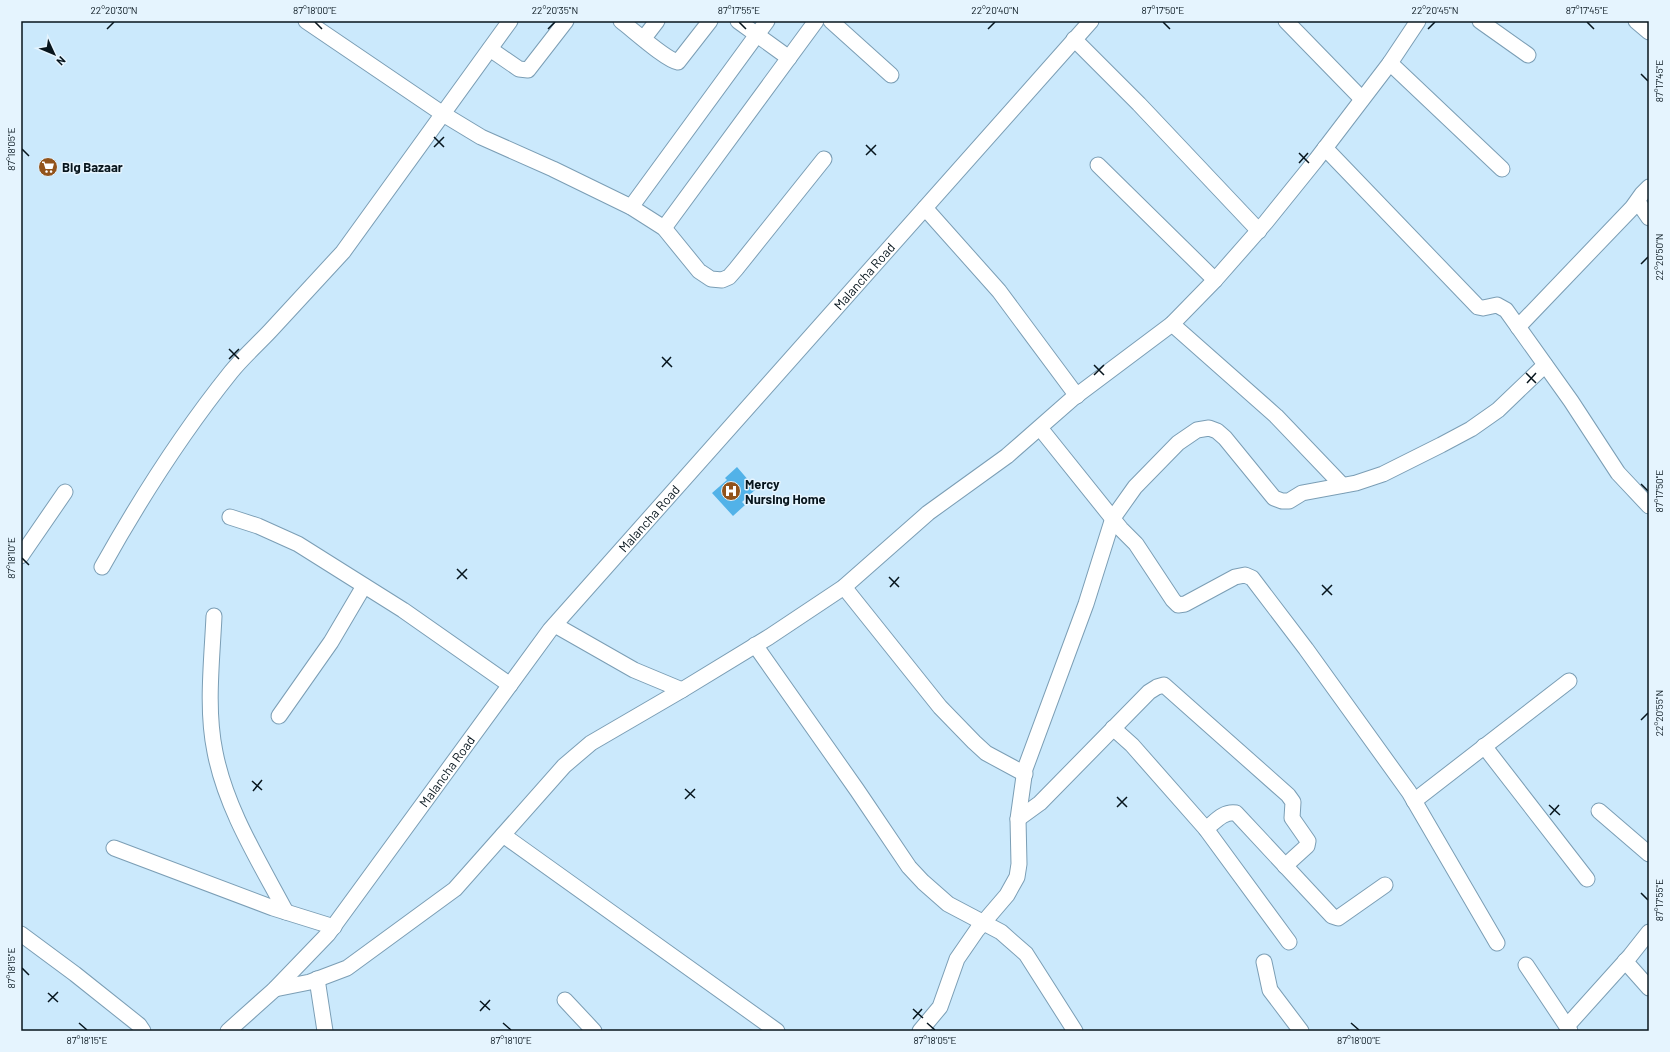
<svg xmlns="http://www.w3.org/2000/svg" width="1670" height="1052" font-family="Barlow,sans-serif">
	<style>
		.building { fill: #52b2e8 }
		.lines { fill: none; stroke-linecap: round; stroke-linejoin: round }
		.minor-casing { stroke: #7b9eb5; stroke-width: 17 }
		.minor { stroke: #fff; stroke-width: 15 }
		.ticks { fill: none; stroke: #07151d; stroke-width: 1.5 }
		.labels { text-anchor: middle; stroke-width: 3; stroke-linejoin: round; paint-order: stroke }
		.poi-label { font-size: 13px; font-weight: bold; fill: #07151d; stroke: #e5f4fe; text-anchor: start }
		.street-label { font-size: 13px; fill: #07151d; stroke: #e5f4fe }
		.neatline { fill: none; stroke: #07151d; stroke-width: 1.5 }
		.ticks-label { font-size: 10px; text-anchor: middle; fill: #07151d }
	</style>
	<rect width="100%" height="100%" fill="#cbe9fc"/>
	<polygon class="building" points="737,467 756,489 742,502 745,505 733,516 712,493 727,480 725,478"/>
	<g class="lines">
		<g class="minor-casing">
			<g id="minor">
				<polyline points="306,21 443,114 481,137 553,169 631,207 664,228 699,271 711,279 722,280 729,277 736,269 824,159"/>
				<path d="M621,21C633,30 666,60 678,62L710,21"/>
				<polyline points="738,21 789,58"/>
				<polyline points="831,21 891,75"/>
				<polyline points="1286,21 1362,99"/>
				<polyline points="1480,21 1528,55"/>
				<polyline points="1636,21 1649,32"/>
				<polyline points="644,38 657,21"/>
				<polyline points="1074,39 1139,104 1259,231"/>
				<polyline points="490,49 519,69 528,70 566,21"/>
				<polyline points="1390,63 1502,169"/>
				<polyline points="1325,148 1478,307 1483,308 1497,305 1506,310 1571,401 1618,473 1649,506"/>
				<polyline points="1098,165 1215,280"/>
				<polyline points="1638,202 1649,218"/>
				<polyline points="631,207 767,21"/>
				<polyline points="925,208 999,291 1077,396"/>
				<polyline points="664,228 816,21"/>
				<polyline points="1172,324 1276,416 1342,485"/>
				<polyline points="1518,327 1632,208 1642,194 1649,187"/>
				<polyline points="1040,428 1121,529 1136,544 1173,600 1178,605 1185,604 1235,577 1245,575 1252,578 1306,649 1409,792 1497,943"/>
				<polyline points="230,517 258,526 298,544 403,610 510,685"/>
				<polyline points="21,556 65,492"/>
				<path d="M102,567C140,499 182,433 231,372C243,357 258,344 271,330C295,304 319,278 343,252L510,21"/>
				<polyline points="844,587 940,707 974,742 986,753 1025,774"/>
				<path d="M214,616C212,660 206,709 215,752C226,809 259,861 286,912"/>
				<polyline points="555,625 634,670 682,690"/>
				<polyline points="755,645 857,790 909,867 923,882 948,904 1001,932 1026,954 1075,1031"/>
				<polyline points="279,716 331,642 364,586"/>
				<polyline points="1113,728 1132,745 1206,829 1289,942"/>
				<polyline points="1484,746 1587,879"/>
				<polyline points="1414,801 1569,681"/>
				<polyline points="1599,811 1649,854"/>
				<polyline points="1018,819 1040,803 1149,692 1157,687 1164,685 1288,795 1293,802 1292,818 1308,841 1307,846 1285,866"/>
				<path d="M1206,829C1215,822 1223,811 1236,813L1332,916L1338,918L1385,885"/>
				<polyline points="503,835 777,1031"/>
				<polyline points="114,848 273,908 334,927"/>
				<polyline points="21,934 75,974 139,1025 143,1031"/>
				<polyline points="1625,961 1649,988"/>
				<polyline points="1264,962 1270,990 1301,1031"/>
				<polyline points="1526,965 1570,1031"/>
				<polyline points="317,979 325,1031"/>
				<polyline points="275,989 310,982 347,968 455,889 564,766 591,743 682,690 769,637 844,587 928,513 1007,456 1072,399 1172,324 1215,280 1266,222 1316,160 1390,63 1418,21"/>
				<polyline points="565,1000 594,1031"/>
				<polyline points="1567,1026 1630,956 1649,932"/>
				<path id="s1" d="M228,1031L275,989L328,934L550,630L1091,21"/>
				<polyline points="920,1031 940,1007 957,959 977,930 1007,895 1017,877 1019,864 1018,819 1025,769 1086,604 1113,518 1135,487 1178,443 1197,430 1209,428 1217,431 1225,438 1274,498 1282,501 1289,501 1302,493 1356,483 1383,474 1441,445 1471,429 1498,410 1545,365"/>
			</g>
		</g>
		<use href="#minor" class="minor"/>
	</g>
	<path class="ticks" d="M315,22L322,29M739,22L746,29M1163,22L1170,29M1587,22L1594,29M107,29L114,22M548,29L555,22M988,29L995,22M1428,29L1435,22M1641,74L1648,81M434,137L444,147M866,145L876,155M434,147L444,137M22,149L29,156M1299,153L1309,163M866,155L876,145M1299,163L1308,153M1641,264L1648,257M229,349L239,359M662,357L672,367M229,359L239,349M1094,365L1104,375M662,367L671,357M1526,373L1536,383M1094,375L1104,365M1527,383L1536,373M1641,484L1648,491M22,558L29,565M457,569L467,579M889,577L899,587M457,579L467,569M1322,585L1332,595M890,587L899,577M1322,595L1332,585M1641,720L1648,713M252,781L262,790M685,789L695,798M253,791L262,780M1117,797L1127,807M685,799L695,789M1549,805L1560,815M1117,807L1127,797M1550,815L1559,805M1641,893L1648,900M22,968L29,975M48,993L58,1002M480,1001L490,1010M48,1002L58,992M913,1009L923,1018M480,1011L490,1000M913,1019L922,1009M79,1023L87,1030M503,1023L511,1030M927,1023L935,1030M1351,1023L1359,1030"/>
	<defs>
		<g id="supermarket-disc" transform="scale(1)"><circle r="9.5" fill="#92531b" stroke="#e5f4fe"/><path d="M-6-5.5h2.5l.6 2H6L4.5 2H-2.5L-4.4-4H-6ZM-1.5 3.2a1.3 1.3 0 1 0 .1 0ZM3 3.2a1.3 1.3 0 1 0 .1 0Z" fill="#fff"/></g>
		<g id="hospital-disc" transform="scale(1)"><circle r="9.5" fill="#92531b" stroke="#e5f4fe"/><path d="M-5-5h3v3.5h4V-5h3V5h-3V1.5h-4V5h-3Z" fill="#fff"/></g>
	</defs>
	<g fill-rule="evenodd">
		<use href="#supermarket-disc" x="48" y="167"/>
		<use href="#hospital-disc" x="731" y="491"/>
	</g>
	<g class="labels">
		<g class="poi-label">
			<text x="62" y="172">Big Bazaar</text>
			<text x="745" y="489">Mercy<tspan x="745" dy="15">Nursing Home</tspan></text>
		</g>
		<g class="street-label">
			<text dy="5" stroke="none"><textPath href="#s1" startOffset="989">Malancha Road</textPath></text>
			<text dy="5" stroke="none"><textPath href="#s1" startOffset="665">Malancha Road</textPath></text>
			<text dy="5" stroke="none"><textPath href="#s1" startOffset="341">Malancha Road</textPath></text>
		</g>
	</g>
	<rect width="1670" height="1052" fill="none" stroke="#e5f4fe" stroke-width="44"/>
	<g transform="translate(54 54) rotate(134)" stroke="#e5f4fe" stroke-width="3" paint-order="stroke">
	<path d="M0-3L7 15L0 10L-7 15Z" fill="#07151d"/>
	<text y="-6" font-size="11" font-weight="bold" text-anchor="middle" fill="#07151d">N</text>
	</g>
	<rect x="22" y="22" width="1626" height="1008" class="neatline"/>
	<g class="ticks-label">
		<text x="114" y="14">22°20'30"N</text>
		<text x="315" y="14">87°18'00"E</text>
		<text x="555" y="14">22°20'35"N</text>
		<text x="739" y="14">87°17'55"E</text>
		<text x="995" y="14">22°20'40"N</text>
		<text x="1163" y="14">87°17'50"E</text>
		<text x="1435" y="14">22°20'45"N</text>
		<text x="1587" y="14">87°17'45"E</text>
		<text transform="translate(1659 81) rotate(-90)" y="4">87°17'45"E</text>
		<text transform="translate(11 149) rotate(-90)" y="4">87°18'05"E</text>
		<text transform="translate(1659 257) rotate(-90)" y="4">22°20'50"N</text>
		<text transform="translate(1659 491) rotate(-90)" y="4">87°17'50"E</text>
		<text transform="translate(11 558) rotate(-90)" y="4">87°18'10"E</text>
		<text transform="translate(1659 713) rotate(-90)" y="4">22°20'55"N</text>
		<text transform="translate(1659 900) rotate(-90)" y="4">87°17'55"E</text>
		<text transform="translate(11 968) rotate(-90)" y="4">87°18'15"E</text>
		<text x="87" y="1044">87°18'15"E</text>
		<text x="511" y="1044">87°18'10"E</text>
		<text x="935" y="1044">87°18'05"E</text>
		<text x="1359" y="1044">87°18'00"E</text>
	</g>
</svg>
